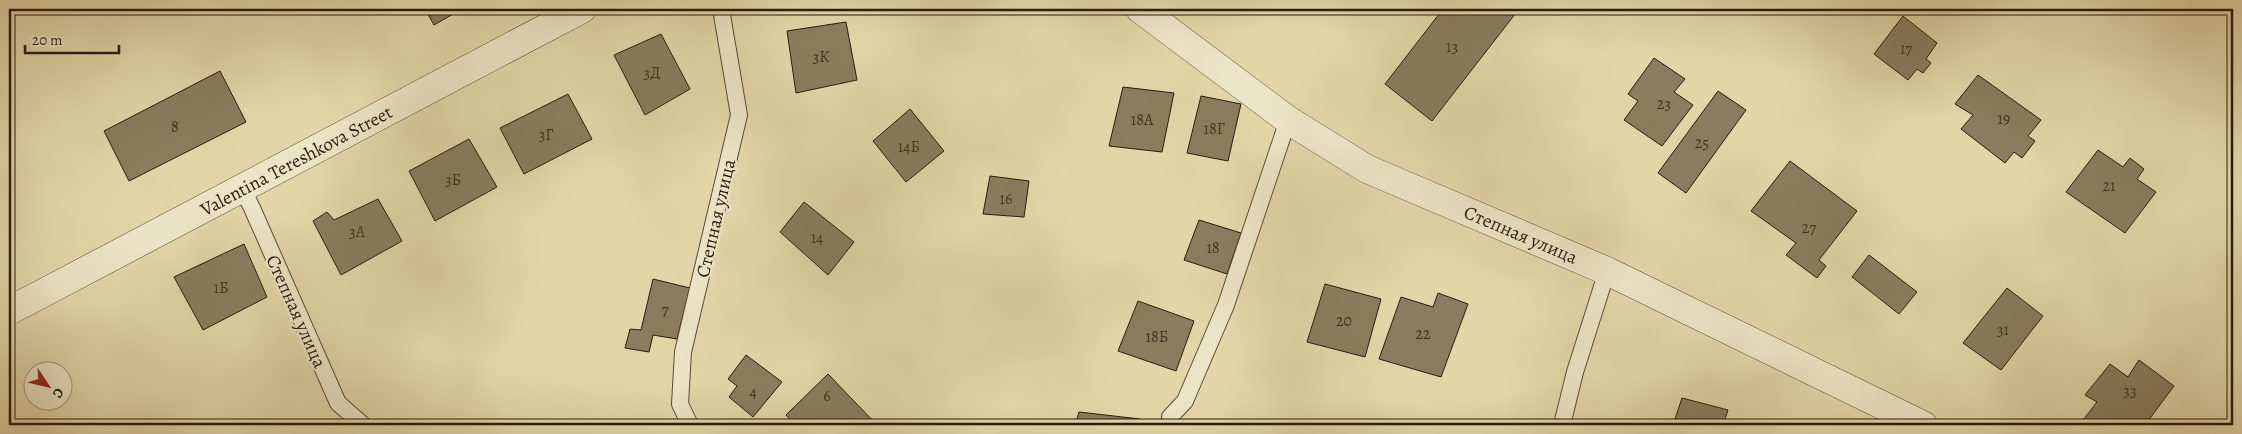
<svg xmlns="http://www.w3.org/2000/svg" width="2242" height="434" font-family="Alegreya,serif">
	<style>
		.building { fill: #8a7c5e; stroke: #2a1b0e }
		.lines { fill: none; stroke-linecap: round; stroke-linejoin: round }
		.service-casing { stroke: #584a34; stroke-width: 18 }
		.minor-casing { stroke: #584a34; stroke-width: 29 }
		.service { stroke: #ece4c6; stroke-width: 16 }
		.minor { stroke: #ece4c6; stroke-width: 28 }
		.labels { text-anchor: middle; stroke-width: 4.5; stroke-linejoin: round; paint-order: stroke }
		.number-label { font-size: 16px; fill: #423322 }
		.street-label { font-size: 19px; fill: #2a1b0e; stroke: #ece4c6 }
	</style>
	<rect width="100%" height="100%" fill="#e2d6a8"/>
	<filter id="stains"><feTurbulence type="fractalNoise" baseFrequency=".004" numOctaves="4"/><feColorMatrix values="0 0 0 0 .2 0 0 0 0 .09 0 0 0 0 .02 0 0 0 .5 -.17"/></filter>
	<radialGradient id="worn" r=".72"><stop offset=".6" stop-color="#630" stop-opacity="0"/><stop offset="1" stop-color="#630" stop-opacity=".3"/></radialGradient>
	<g class="building">
		<polygon points="425,9 462,9 434,25"/>
		<polygon points="1443,9 1519,9 1432,121 1385,84"/>
		<polygon points="1903,16 1937,43 1926,59 1931,63 1923,73 1917,69 1908,80 1874,54"/>
		<polygon points="846,22 857,80 796,93 787,31"/>
		<polygon points="661,34 690,89 645,115 614,55"/>
		<polygon points="1654,58 1685,79 1674,92 1693,105 1662,146 1624,120 1638,101 1628,94"/>
		<polygon points="220,71 246,122 129,181 104,131"/>
		<polygon points="1978,75 2041,120 2028,136 2035,141 2022,158 2014,152 2005,163 1961,129 1973,115 1955,104"/>
		<polygon points="1123,87 1174,93 1162,152 1109,146"/>
		<polygon points="1718,91 1746,110 1686,193 1658,173"/>
		<polygon points="568,94 592,139 524,174 500,128"/>
		<polygon points="1201,96 1241,104 1228,161 1187,153"/>
		<polygon points="910,109 944,151 906,182 873,141"/>
		<polygon points="469,139 497,187 435,221 409,171"/>
		<polygon points="2098,150 2123,167 2130,158 2144,169 2137,179 2156,192 2125,233 2066,192"/>
		<polygon points="1790,161 1857,211 1819,260 1826,266 1817,278 1786,255 1796,243 1751,211"/>
		<polygon points="990,176 1029,181 1024,217 983,214"/>
		<polygon points="378,199 402,241 341,275 313,221 327,212 334,220"/>
		<polygon points="804,202 854,242 828,275 780,232"/>
		<polygon points="1199,220 1241,233 1227,274 1184,260"/>
		<polygon points="244,244 267,297 203,330 174,277"/>
		<polygon points="1869,255 1917,292 1899,314 1852,277"/>
		<polygon points="653,279 690,288 677,339 653,335 649,352 625,348 630,329 641,330"/>
		<polygon points="1325,284 1381,299 1365,357 1307,342"/>
		<polygon points="2007,288 2043,316 2001,370 1963,343"/>
		<polygon points="1438,293 1468,304 1441,377 1379,359 1401,297 1433,307"/>
		<polygon points="1138,301 1194,321 1176,371 1118,351"/>
		<polygon points="746,355 782,382 753,417 729,397 737,386 728,379"/>
		<polygon points="2139,360 2174,386 2145,425 2080,424 2097,402 2085,395 2110,364 2128,377"/>
		<polygon points="828,374 877,425 795,425 786,415"/>
		<polygon points="1682,398 1728,410 1723,425 1673,425"/>
		<polygon points="1079,412 1140,419 1139,425 1075,425"/>
	</g>
	<g class="lines">
		<g class="service-casing">
			<g id="service">
				<polyline points="242,188 252,208 338,403 363,425"/>
				<polyline points="1170,417 1185,401 1226,305 1288,120"/>
				<polyline points="690,425 680,404 683,352 739,115 721,9"/>
				<polyline points="1562,425 1575,372 1607,271"/>
			</g>
		</g>
		<g class="minor-casing">
			<g id="minor">
				<polyline points="1140,9 1288,120 1367,169 1607,271 1923,425"/>
				<polyline points="9,311 582,9"/>
			</g>
		</g>
		<use href="#service" class="service"/>
		<use href="#minor" class="minor"/>
	</g>
	<g class="labels">
		<g class="number-label">
			<text x="1452" y="52">13</text>
			<text x="1906" y="54">17</text>
			<text x="821" y="62">3К</text>
			<text x="652" y="78">3Д</text>
			<text x="1664" y="109">23</text>
			<text x="2004" y="124">19</text>
			<text x="1142" y="125">18А</text>
			<text x="175" y="132">8</text>
			<text x="1214" y="134">18Г</text>
			<text x="546" y="140">3Г</text>
			<text x="1702" y="148">25</text>
			<text x="909" y="152">14Б</text>
			<text x="453" y="185">3Б</text>
			<text x="2109" y="191">21</text>
			<text x="1006" y="204">16</text>
			<text x="1809" y="233">27</text>
			<text x="357" y="237">3А</text>
			<text x="817" y="243">14</text>
			<text x="1213" y="253">18</text>
			<text x="221" y="293">1Б</text>
			<text x="665" y="315">7</text>
			<text x="1344" y="326">20</text>
			<text x="2003" y="335">31</text>
			<text x="1423" y="339">22</text>
			<text x="1157" y="342">18Б</text>
			<text x="2130" y="396">33</text>
			<text x="753" y="397">4</text>
			<text x="827" y="401">6</text>
		</g>
		<g class="street-label">
			<text transform="translate(296 160) rotate(-28)" y="7">Valentina Tereshkova Street</text>
			<text transform="translate(715 218) rotate(-77)" y="7">Степная улица</text>
			<text transform="translate(1521 234) rotate(23)" y="7">Степная улица</text>
			<text transform="translate(297 311) rotate(66)" y="7">Степная улица</text>
		</g>
	</g>
	<rect width="2242" height="434" fill="none" stroke="#e2d6a8" stroke-width="30"/>
	<rect x="10" y="10" width="2222" height="414" fill="none" stroke="#2a1b0e" stroke-width="2.5"/>
	<rect x="15" y="15" width="2212" height="404" fill="none" stroke="#2a1b0e"/>
	<g transform="translate(48 386) rotate(125)"><circle r="24" fill="#ece4c6" stroke="#9e947c"/>
	<path d="M0-4L9 19L0 12L-9 19Z" fill="#8f2418"/>
	<text y="-8" font-size="14" font-weight="bold" text-anchor="middle" fill="#2a1b0e">С</text>
	</g>
	<path d="M25 45v8h94v-8" fill="none" stroke="#2a1b0e" stroke-width="2.5"/>
	<text x="32" y="45" font-size="15" fill="#2a1b0e" stroke="#ece4c6" stroke-width="4" paint-order="stroke">20 m</text>
	<rect width="100%" height="100%" filter="url(#stains)"/>
	<rect width="100%" height="100%" fill="url(#worn)"/>
</svg>
